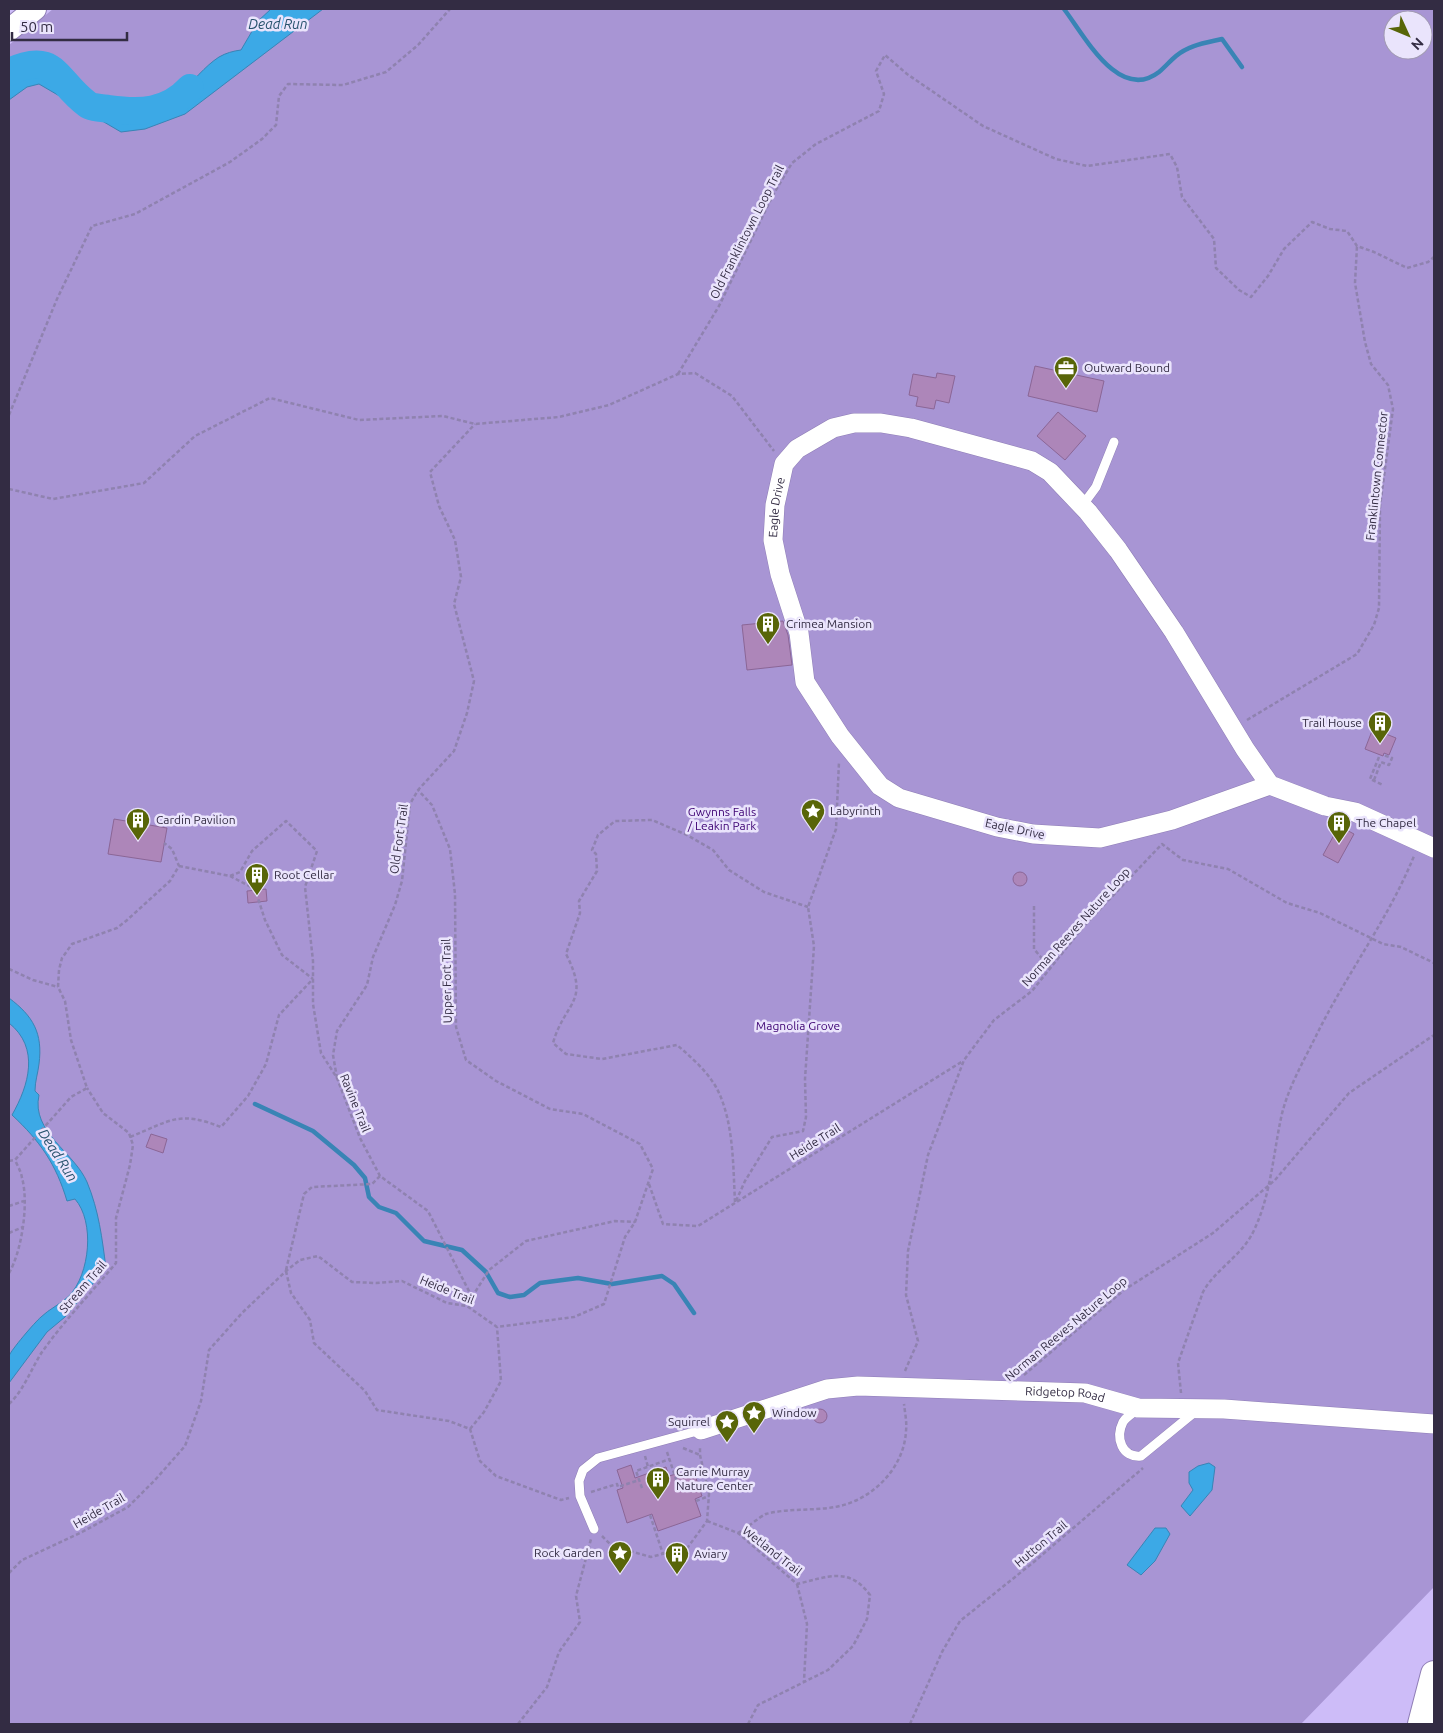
<svg xmlns="http://www.w3.org/2000/svg" width="1443" height="1733" font-family="Ubuntu,sans-serif">
	<style>
		.green { fill: #a895d4; fill-rule: evenodd }
		.water { fill: #3ca9e6; stroke: #3984b5 }
		.lines { fill: none; stroke-linecap: round; stroke-linejoin: round }
		.stream { stroke: #3984b5; stroke-width: 4.5 }
		.river { stroke: #3ca9e6; stroke-width: 28 }
		.building { fill: #ad86b9; stroke: #8b6696 }
		.service-casing { stroke: #8f7eb6; stroke-width: 10 }
		.minor-casing { stroke: #8f7eb6; stroke-width: 20 }
		.tertiary-casing { stroke: #8f7eb6; stroke-width: 24 }
		.secondary-casing { stroke: #8f7eb6; stroke-width: 28 }
		.path { stroke: #8f82af; stroke-width: 2.5; stroke-dasharray: 4 2.5; stroke-linecap: butt }
		.service { stroke: #fff; stroke-width: 9 }
		.minor { stroke: #fff; stroke-width: 19 }
		.tertiary { stroke: #fff; stroke-width: 22 }
		.secondary { stroke: #fff; stroke-width: 26 }
		.labels { text-anchor: middle; stroke-width: 5; stroke-linejoin: round; paint-order: stroke }
		.street-label { font-size: 12px; fill: #332c43; stroke: #eae4fc }
		.poi-label { font-size: 12px; fill: #332c43; stroke: #eae4fc; text-anchor: start }
		.park-label { font-size: 12px; fill: #3c0172; stroke: #eae4fc }
		.water-label { font-size: 14px; font-style: italic; fill: #27526d; stroke: #eae4fc }
	</style>
	<rect width="100%" height="100%" fill="#cdbcf8"/>
	<path class="green" d="M53,9H1434V1587L1301,1724H9V45ZM1393,20H1423V50H1393Z"/>
	<g class="water">
		<path d="M271,9H323L185,114L145,129L121,132L39,84L27,87L9,100V62C29,52 53,58 68,74C77,83 82,95 93,103C104,111 119,115 133,116C171,119 191,75 219,57C226,53 233,51 241,50L258,21Z"/>
		<path d="M9,998C33,1016 43,1033 39,1064C38,1073 35,1081 35,1091L39,1095C31,1132 74,1152 87,1182C99,1211 102,1238 106,1268L65,1317L47,1332L9,1383C9,1375 6,1363 9,1356C11,1350 35,1322 41,1317C49,1309 61,1304 69,1296C90,1274 95,1222 75,1199L67,1201C56,1164 40,1141 12,1115C29,1085 40,1048 9,1023Z"/>
		<polygon points="1209,1463 1215,1467 1212,1490 1190,1516 1181,1506 1193,1490 1189,1483 1189,1472 1198,1466"/>
		<polygon points="1155,1528 1166,1528 1170,1534 1155,1561 1141,1575 1127,1565"/>
	</g>
	<g class="lines">
		<g class="stream">
			<path d="M1064,9C1084,35 1119,103 1159,72C1165,67 1170,61 1176,56C1189,45 1205,43 1222,39L1242,67"/>
			<polyline points="255,1104 313,1131 354,1165 365,1178 369,1197 379,1207 396,1213 424,1241 462,1250 486,1272 498,1293 510,1297 524,1295 540,1283 578,1278 612,1284 662,1276 674,1284 694,1313"/>
		</g>
		<path class="river" d="M9,72C56,50 55,80 87,104C92,108 102,108 109,109C140,113 167,113 190,88"/>
	</g>
	<g class="building">
		<polygon points="1035,366 1104,381 1097,412 1028,396"/>
		<polygon points="937,373 955,376 949,403 936,400 934,409 916,406 918,397 909,395 913,374 936,378"/>
		<polygon points="1058,412 1086,436 1065,460 1037,436"/>
		<polygon points="783,621 788,635 792,665 747,670 742,625"/>
		<polygon points="1377,718 1390,723 1386,734 1396,738 1389,755 1384,753 1383,756 1365,749"/>
		<polygon points="114,819 167,828 161,862 108,854"/>
		<polygon points="1339,826 1354,834 1338,863 1323,855"/>
		<circle cx="1020" cy="879" r="7"/>
		<polygon points="266,889 267,901 248,903 247,891"/>
		<polygon points="151,1134 167,1139 163,1153 146,1147"/>
		<circle cx="820" cy="1416" r="7"/>
		<polygon points="631,1465 635,1478 666,1467 669,1476 693,1469 702,1496 695,1499 701,1516 658,1531 652,1514 627,1523 617,1490 623,1488 617,1470"/>
	</g>
	<g class="lines">
		<g class="service-casing">
			<g id="service">
				<polyline points="1082,506 1096,487 1114,442"/>
				<path d="M1138,1409C1133,1413 1126,1417 1123,1422C1115,1438 1122,1458 1141,1456L1196,1411"/>
				<polyline points="594,1529 580,1496 579,1481 583,1470 598,1458 701,1430"/>
			</g>
		</g>
		<g class="minor-casing">
			<g id="minor">
				<path id="s1" d="M1270,785L1172,820L1100,838L1033,834L997,827L899,798L880,786L840,736L805,682L799,633L780,574L773,540L775,505L784,464L797,449L833,428L854,423H881L911,428L1032,461L1050,472L1088,512L1118,550L1174,632L1245,749L1270,785L1325,806L1355,812L1434,848"/>
				<path id="s2" d="M701,1430L827,1389L858,1386L1085,1393L1138,1408L1224,1409L1434,1424"/>
			</g>
		</g>
		<g class="tertiary-casing">
			<polyline id="tertiary" points="9,30 35,9"/>
		</g>
		<g class="secondary-casing">
			<polyline id="secondary" points="1421,1724 1434,1674"/>
		</g>
		<g class="path">
			<polyline points="678,374 719,306 773,195 792,163 816,144 879,111 884,94 876,71 885,55 907,74 983,126 1056,159 1087,166 1170,154 1177,167 1182,197 1214,239 1216,268 1239,290 1251,297 1268,276 1284,249 1312,222 1330,229 1347,231 1357,246 1374,252 1407,268 1428,262 1434,257"/>
			<polyline points="9,415 57,299 92,226 135,214 230,162 262,139 276,125 279,96 288,84 343,85 386,72 418,45 450,9"/>
			<polyline points="9,489 53,499 144,483 195,436 270,398 359,420 443,416 475,424 559,417 609,405 678,374 695,373 732,396 774,451"/>
			<polyline points="1247,720 1357,654 1374,625 1379,608 1380,506 1393,409 1388,385 1371,364 1365,342 1355,283 1357,246"/>
			<polyline points="1379,757 1370,779 1383,785"/>
			<polyline points="1374,780 1381,762 1389,765 1392,758 1383,755"/>
			<polyline points="179,866 230,876 240,872 252,851 286,821 317,851 305,887 313,961 313,1004 321,1053 337,1078 360,1138 380,1176 428,1211 472,1297 468,1305"/>
			<polyline points="230,876 255,889 265,920 282,955 313,979"/>
			<polyline points="1034,906 1034,949 1050,968"/>
			<polyline points="9,969 33,980 58,987"/>
			<polyline points="337,1078 333,1055 337,1031 367,985 373,957 395,905 402,881 410,804 418,790 454,751 467,713 474,681 454,604 461,577 455,540 439,506 430,472 475,424"/>
			<path d="M130,1137C170,1121 178,1110 221,1127L248,1096L266,1064L279,1015L312,980"/>
			<polyline points="9,1161 15,1160 71,1097 87,1088 71,1040 65,1001 58,987 59,970 62,958 72,944 117,928 126,921 170,881 179,866 172,849 164,843"/>
			<polyline points="649,1184 663,1224 698,1226 963,1061"/>
			<polyline points="736,1201 745,1181 772,1137 803,1131 806,1117 805,1079 814,946 808,907 836,829 839,762"/>
			<path d="M735,1202C733,1166 734,1120 716,1087C706,1070 691,1057 677,1045L602,1059L566,1054L553,1043C565,1001 591,1003 566,954L580,913L579,901L597,871L596,854L592,850L598,835L615,821L652,820L687,835L713,850L729,870L764,892L808,907"/>
			<polyline points="9,1206 24,1201"/>
			<polyline points="9,1233 23,1227"/>
			<polyline points="286,1270 304,1194 312,1187 372,1184 380,1176"/>
			<polyline points="286,1271 291,1293 310,1320 314,1343 365,1391 377,1410 449,1421 470,1429 480,1461 496,1476 561,1500 569,1498"/>
			<path d="M9,1273C22,1251 29,1202 22,1178C21,1171 17,1165 15,1160"/>
			<polyline points="472,1297 489,1270 526,1241 615,1221 635,1222"/>
			<polyline points="905,1371 918,1341 906,1295 908,1251 928,1155 964,1060 994,1020 1032,991 1084,926 1162,844 1183,860 1228,869 1287,903 1320,913 1383,944 1401,947 1434,963"/>
			<polyline points="1024,1375 1124,1290 1213,1233 1275,1180 1349,1093 1434,1035"/>
			<path d="M1181,1393L1178,1363L1203,1292C1216,1268 1244,1255 1255,1228C1271,1193 1273,1156 1281,1118C1287,1090 1302,1064 1315,1038C1345,976 1388,920 1414,856"/>
			<path d="M9,1404C24,1390 31,1369 42,1352C64,1321 91,1293 116,1263V1218L130,1165L133,1145L129,1133L103,1113L87,1088"/>
			<polyline points="470,1429 484,1412 501,1381 497,1327"/>
			<polyline points="683,1448 700,1455"/>
			<polyline points="667,1452 679,1488"/>
			<polyline points="645,1456 648,1467"/>
			<polyline points="642,1488 636,1471 670,1459"/>
			<polyline points="591,1492 617,1484 618,1487 639,1480"/>
			<polyline points="696,1501 709,1496"/>
			<polyline points="650,1515 663,1554"/>
			<polyline points="707,1521 738,1533 797,1584"/>
			<path d="M738,1533C746,1529 759,1517 766,1514C788,1508 813,1511 835,1507C871,1501 904,1469 906,1431C907,1422 905,1413 904,1404"/>
			<polyline points="602,1536 612,1546 651,1557 688,1547 707,1521 709,1494 700,1455 700,1446"/>
			<polyline points="9,1573 22,1560 82,1532 128,1507 155,1480 185,1446 201,1401 209,1350 242,1313 286,1271 300,1260 318,1256 352,1282 376,1283 402,1281 447,1303 467,1306 497,1327 574,1317 604,1304 625,1237 635,1222 653,1169 640,1144 583,1114 550,1109 496,1081 466,1060 456,1027 455,894 450,849 432,805 418,790"/>
			<polyline points="797,1584 807,1624 804,1681"/>
			<polyline points="518,1724 547,1687 559,1652 580,1622 576,1596 591,1539"/>
			<path d="M748,1724L758,1705L828,1670L853,1646L867,1619L870,1595C849,1566 827,1577 797,1584"/>
			<polyline points="910,1724 942,1652 960,1621 1035,1561 1143,1468"/>
		</g>
		<use href="#service" class="service"/>
		<use href="#minor" class="minor"/>
		<use href="#tertiary" class="tertiary"/>
		<use href="#secondary" class="secondary"/>
	</g>
	<defs>
		<g id="office-pin" transform="scale(1.25)"><path d="M0 17L-7.5 6A9.5 9.5 0 1 1 7.5 6Z" fill="#586508" stroke="#eae4fc"/><path d="M-6-3h4V-5.5h4V-3h4V5H-6ZM-1-4.5V-3h2v-1.5ZM-6 0V1H6V0Z" fill="#fff"/></g>
		<g id="building-pin" transform="scale(1.25)"><path d="M0 17L-7.5 6A9.5 9.5 0 1 1 7.5 6Z" fill="#586508" stroke="#eae4fc"/><path d="M-4-6H4V6H1V3H-1V6H-4ZM-2.5-4.3h1.7v1.8h-1.7ZM.8-4.3h1.7v1.8H.8ZM-2.5-1h1.7V.8h-1.7ZM.8-1h1.7V.8H.8Z" fill="#fff"/></g>
		<g id="sight-pin" transform="scale(1.25)"><path d="M0 17L-7.5 6A9.5 9.5 0 1 1 7.5 6Z" fill="#586508" stroke="#eae4fc"/><path d="M0-6L1.8-2.2L6-1.7L2.9 1.2L3.7 5.4L0 3.3L-3.7 5.4L-2.9 1.2L-6-1.7L-1.8-2.2Z" fill="#fff"/></g>
	</defs>
	<g fill-rule="evenodd">
		<use href="#office-pin" x="1066" y="368"/>
		<use href="#building-pin" x="768" y="624"/>
		<use href="#building-pin" x="1380" y="723"/>
		<use href="#sight-pin" x="813" y="811"/>
		<use href="#building-pin" x="138" y="820"/>
		<use href="#building-pin" x="1339" y="823"/>
		<use href="#building-pin" x="257" y="875"/>
		<use href="#sight-pin" x="754" y="1413"/>
		<use href="#sight-pin" x="727" y="1422"/>
		<use href="#building-pin" x="658" y="1479"/>
		<use href="#sight-pin" x="620" y="1553"/>
		<use href="#building-pin" x="677" y="1554"/>
	</g>
	<g class="labels">
		<g class="street-label">
			<text transform="translate(747 232) rotate(-63)" y="4">Old Franklintown Loop Trail</text>
			<text transform="translate(1377 476) rotate(-84)" y="4">Franklintown Connector</text>
			<text dy="4" stroke="none"><textPath href="#s1" startOffset="714">Eagle Drive</textPath></text>
			<text transform="translate(1015 829) rotate(12)" y="4">Eagle Drive</text>
			<text transform="translate(399 839) rotate(-82)" y="4">Old Fort Trail</text>
			<text transform="translate(1076 927) rotate(-48)" y="4">Norman Reeves Nature Loop</text>
			<text transform="translate(447 981) rotate(-91)" y="4">Upper Fort Trail</text>
			<text transform="translate(355 1103) rotate(68)" y="4">Ravine Trail</text>
			<text transform="translate(815 1142) rotate(-32)" y="4">Heide Trail</text>
			<text transform="translate(83 1287) rotate(-49)" y="4">Stream Trail</text>
			<text transform="translate(447 1290) rotate(22)" y="4">Heide Trail</text>
			<text transform="translate(1066 1329) rotate(-40)" y="4">Norman Reeves Nature Loop</text>
			<text dy="4" stroke="none"><textPath href="#s2" startOffset="371">Ridgetop Road</textPath></text>
			<text transform="translate(99 1511) rotate(-30)" y="4">Heide Trail</text>
			<text transform="translate(1041 1544) rotate(-40)" y="4">Hutton Trail</text>
			<text transform="translate(772 1551) rotate(38)" y="4">Wetland Trail</text>
		</g>
		<g class="poi-label">
			<text x="1084" y="372">Outward Bound</text>
			<text x="786" y="628">Crimea Mansion</text>
			<text x="1362" y="727" text-anchor="end">Trail House</text>
			<text x="830" y="815">Labyrinth</text>
			<text x="156" y="824">Cardin Pavilion</text>
			<text x="1356" y="827">The Chapel</text>
			<text x="274" y="879">Root Cellar</text>
			<text x="772" y="1417">Window</text>
			<text x="710" y="1426" text-anchor="end">Squirrel</text>
			<text x="676" y="1476">Carrie Murray<tspan x="676" dy="14">Nature Center</tspan></text>
			<text x="602" y="1557" text-anchor="end">Rock Garden</text>
			<text x="694" y="1558">Aviary</text>
		</g>
		<g class="park-label">
			<text x="722" y="816">Gwynns Falls<tspan x="722" dy="14">/ Leakin Park</tspan></text>
			<text x="798" y="1030">Magnolia Grove</text>
		</g>
		<g class="water-label">
			<text x="278" y="29">Dead Run</text>
			<text transform="translate(58 1155) rotate(57)" y="5">Dead Run</text>
		</g>
	</g>
	<rect width="1443" height="1733" fill="none" stroke="#332c43" stroke-width="20"/>
	<g transform="translate(1408 35) rotate(134)"><circle r="24" fill="#eae4fc" stroke="#a19ab2"/>
	<path d="M0-4L9 19L0 12L-9 19Z" fill="#586508"/>
	<text y="-8" font-size="14" font-weight="bold" text-anchor="middle" fill="#332c43">N</text>
	</g>
	<path d="M12 32v8h115v-8" fill="none" stroke="#332c43" stroke-width="2.5"/>
	<text x="20" y="32" font-size="15" fill="#332c43" stroke="#eae4fc" stroke-width="4" paint-order="stroke">50 m</text>
</svg>
